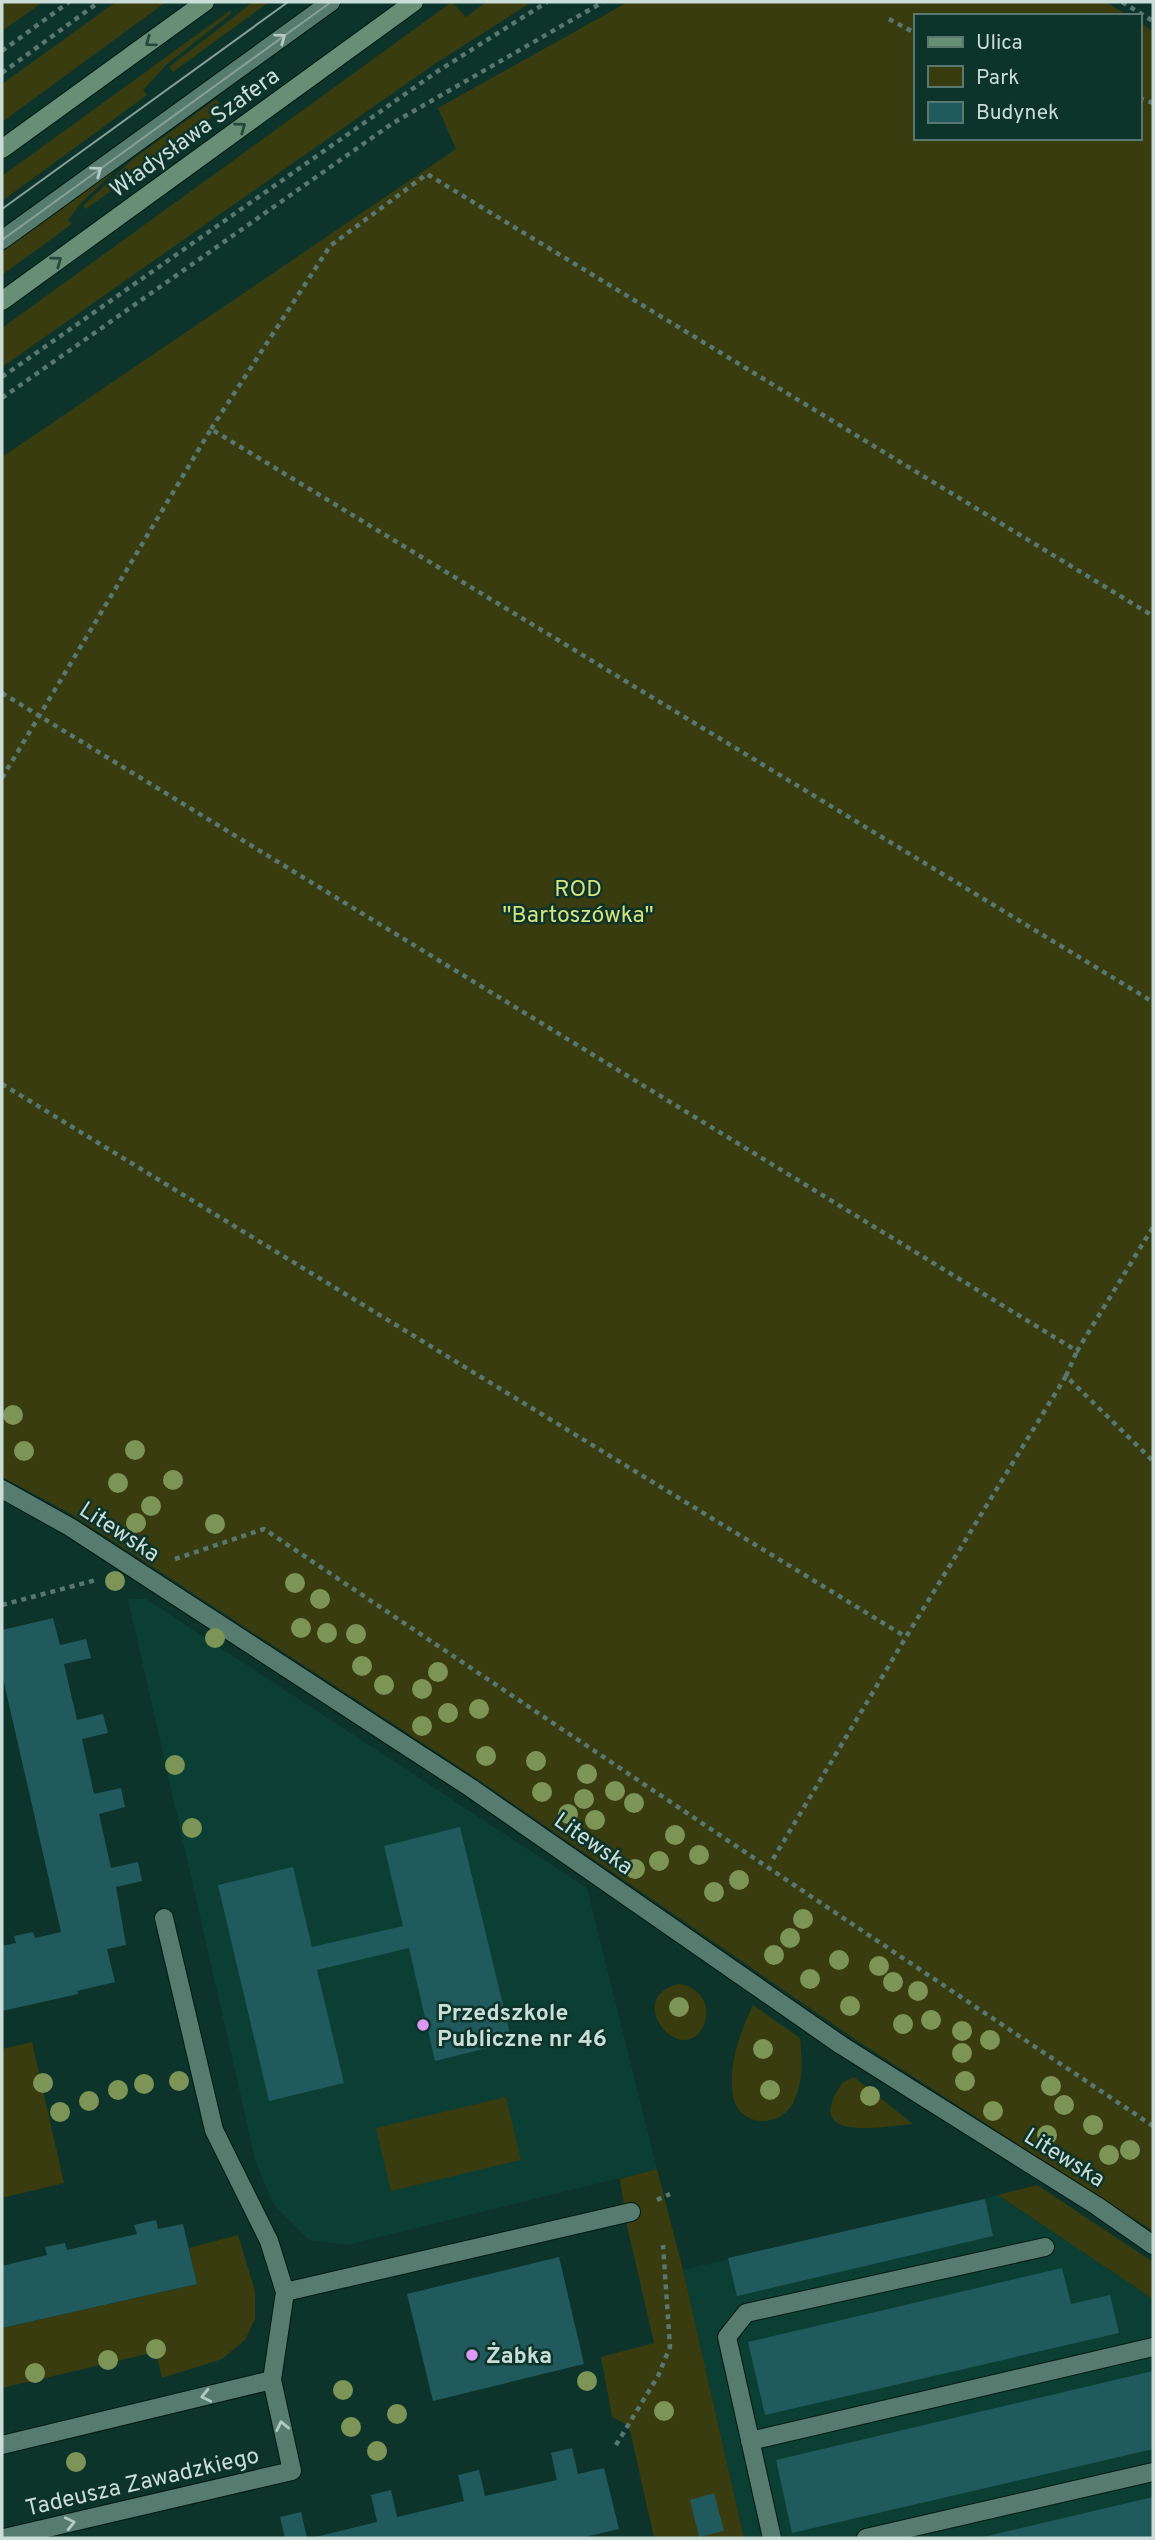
<svg xmlns="http://www.w3.org/2000/svg" width="1155" height="2540" font-family="Overpass,sans-serif">
	<style>
		.built { fill: #0c3f33 }
		.green { fill: #383c0f }
		.building { fill: #205a5d }
		.lines { fill: none; stroke-linecap: round; stroke-linejoin: round }
		.service-casing { stroke: #001a13; stroke-width: 20 }
		.minor-casing { stroke: #001a13; stroke-width: 20 }
		.secondary-casing { stroke: #001a13; stroke-width: 20 }
		.path { stroke: #58776e; stroke-width: 4.5; stroke-dasharray: 5 5; stroke-linecap: butt }
		.service { stroke: #567c6f; stroke-width: 18 }
		.minor { stroke: #567c6f; stroke-width: 18 }
		.secondary { stroke: #668f76; stroke-width: 18 }
		.tram { stroke: #86a198; stroke-width: 2 }
		.tree { fill: #7c9456 }
		.oneway { stroke: #b3cac2 }
		.oneway2 { stroke: #234b3d }
		.poi-dot { fill: #db99f5; stroke: #0d342a; stroke-width: 2.5 }
		.labels { text-anchor: middle; stroke-width: 5; stroke-linejoin: round; paint-order: stroke }
		.street-label { font-size: 23px; fill: #caded7; stroke: #0d342a }
		.park-label { font-size: 23px; fill: #d6e27a; stroke: #0d342a }
		.poi-label { font-size: 23px; font-weight: bold; fill: #caded7; stroke: #0d342a; text-anchor: start }
	</style>
	<rect width="100%" height="100%" fill="#0d342a"/>
	<g class="built">
		<polygon points="128,1599 146,1599 587,1888 657,2169 347,2245 309,2240 274,2205 256,2163"/>
		<polygon points="998,2195 1153,2299 1153,2538 744,2538 683,2270"/>
	</g>
	<g class="green">
		<polygon points="2,2 43,2 2,31"/>
		<polygon points="116,2 166,2 2,122 2,84"/>
		<polygon points="253,2 269,2 173,72 169,67"/>
		<polygon points="452,2 466,17 486,2 532,2 436,63 2,367 2,328"/>
		<polygon points="628,2 1106,2 1129,16 915,16 915,138 1139,138 1139,22 1153,31 1153,2231 859,2042 470,1774 73,1515 2,1477 2,457 456,149 438,108"/>
		<polygon points="231,10 232,13 167,64 143,90 147,95 2,201 2,176"/>
		<polygon points="216,99 223,109 86,209 83,206 133,159"/>
		<polygon points="122,164 81,203 68,220 72,224 2,275 2,251"/>
		<path d="M679,1984C700,1986 713,2007 703,2027C680,2069 622,1997 679,1984Z"/>
		<path d="M753,2005L800,2038C802,2060 804,2082 793,2103C781,2127 742,2128 734,2100C726,2070 740,2032 753,2005Z"/>
		<polygon points="32,2042 64,2183 2,2198 2,2049"/>
		<path d="M854,2077L913,2124C880,2127 800,2143 843,2082Z"/>
		<polygon points="506,2097 521,2160 391,2191 376,2128"/>
		<polygon points="657,2169 683,2270 744,2538 654,2538 629,2426 612,2417 601,2357 654,2343 627,2226 620,2179"/>
		<polygon points="1037,2185 1153,2262 1153,2299 998,2195"/>
		<polygon points="238,2235 255,2291 255,2319 245,2340 222,2359 162,2378 156,2352 2,2388 2,2328 197,2284 189,2248"/>
	</g>
	<g class="building">
		<polygon points="53,1618 60,1645 86,1639 91,1658 64,1664 77,1720 103,1714 108,1733 82,1739 94,1794 121,1788 125,1807 99,1814 111,1868 138,1862 142,1881 116,1887 126,1945 107,1949 115,1982 77,1991 78,1994 2,2011 2,1946 16,1943 14,1936 33,1932 35,1938 61,1932 2,1674 2,1630"/>
		<polygon points="460,1827 512,2042 435,2061 409,1948 317,1970 344,2083 269,2101 218,1885 293,1867 312,1947 403,1926 384,1846"/>
		<polygon points="985,2199 993,2236 737,2296 728,2258"/>
		<polygon points="156,2220 158,2229 183,2224 197,2284 2,2328 2,2266 47,2255 45,2247 65,2243 67,2250 137,2234 134,2225"/>
		<polygon points="559,2257 584,2364 433,2401 407,2294"/>
		<polygon points="1062,2268 1071,2304 1110,2295 1119,2333 765,2415 748,2342"/>
		<polygon points="1153,2371 1153,2449 792,2533 776,2460"/>
		<polygon points="572,2448 578,2474 604,2468 619,2529 580,2538 311,2538 377,2522 371,2495 391,2490 397,2517 464,2501 458,2475 479,2470 485,2496 557,2480 551,2453"/>
		<polygon points="714,2493 724,2531 699,2537 690,2500"/>
		<polygon points="1153,2497 1153,2538 983,2538 983,2537"/>
		<polygon points="301,2512 307,2538 285,2538 280,2517"/>
	</g>
	<g class="lines">
		<g class="service-casing">
			<g id="service">
				<polyline points="2,240 331,2"/>
				<polyline points="750,2441 1153,2347"/>
				<polyline points="772,2538 727,2337 746,2313 1045,2247"/>
				<polyline points="866,2538 1153,2472"/>
			</g>
		</g>
		<g class="minor-casing">
			<g id="minor">
				<polyline points="2,1489 70,1527 471,1788 841,2045 1097,2206 1153,2245"/>
				<polyline points="285,2292 631,2212"/>
				<polyline points="2,2445 272,2380"/>
				<polyline points="4,2538 292,2471 272,2380 285,2292 269,2241 214,2130 164,1918"/>
			</g>
		</g>
		<g class="secondary-casing">
			<g id="secondary">
				<polyline points="2,149 205,2"/>
				<polyline points="2,301 414,2"/>
			</g>
		</g>
		<g class="path">
			<polyline points="1122,2 1153,21"/>
			<polyline points="889,19 915,33"/>
			<polyline points="2,51 69,2"/>
			<polyline points="2,73 99,2"/>
			<polyline points="1139,98 1153,103"/>
			<polyline points="2,377 438,71 547,2"/>
			<polyline points="2,398 393,123 603,2"/>
			<polyline points="211,429 330,246 427,174 1153,616"/>
			<polyline points="2,693 1077,1351 1153,1227"/>
			<polyline points="2,778 211,429 1153,1002"/>
			<polyline points="2,1084 906,1637"/>
			<polyline points="1066,1376 1077,1351"/>
			<polyline points="175,1559 264,1529 1153,2126"/>
			<polyline points="2,1605 96,1580"/>
			<polyline points="773,1859 906,1637 1066,1376 1153,1461"/>
			<polyline points="657,2200 670,2194"/>
			<polyline points="616,2445 658,2376 670,2347 663,2245"/>
		</g>
		<use href="#service" class="service"/>
		<use href="#minor" class="minor"/>
		<use href="#secondary" class="secondary"/>
		<g class="tram">
			<polyline points="2,209 288,2"/>
			<polyline points="2,240 331,2"/>
		</g>
	</g>
	<g class="tree">
		<circle cx="13" cy="1415" r="10"/>
		<circle cx="135" cy="1450" r="10"/>
		<circle cx="24" cy="1451" r="10"/>
		<circle cx="173" cy="1480" r="10"/>
		<circle cx="118" cy="1483" r="10"/>
		<circle cx="151" cy="1506" r="10"/>
		<circle cx="136" cy="1523" r="10"/>
		<circle cx="215" cy="1524" r="10"/>
		<circle cx="115" cy="1581" r="10"/>
		<circle cx="295" cy="1583" r="10"/>
		<circle cx="320" cy="1599" r="10"/>
		<circle cx="301" cy="1628" r="10"/>
		<circle cx="327" cy="1633" r="10"/>
		<circle cx="356" cy="1634" r="10"/>
		<circle cx="215" cy="1638" r="10"/>
		<circle cx="362" cy="1666" r="10"/>
		<circle cx="438" cy="1672" r="10"/>
		<circle cx="384" cy="1685" r="10"/>
		<circle cx="422" cy="1689" r="10"/>
		<circle cx="479" cy="1709" r="10"/>
		<circle cx="448" cy="1713" r="10"/>
		<circle cx="422" cy="1726" r="10"/>
		<circle cx="486" cy="1756" r="10"/>
		<circle cx="536" cy="1761" r="10"/>
		<circle cx="175" cy="1765" r="10"/>
		<circle cx="587" cy="1774" r="10"/>
		<circle cx="615" cy="1791" r="10"/>
		<circle cx="542" cy="1792" r="10"/>
		<circle cx="584" cy="1799" r="10"/>
		<circle cx="634" cy="1803" r="10"/>
		<circle cx="568" cy="1814" r="10"/>
		<circle cx="595" cy="1820" r="10"/>
		<circle cx="192" cy="1828" r="10"/>
		<circle cx="675" cy="1835" r="10"/>
		<circle cx="699" cy="1855" r="10"/>
		<circle cx="659" cy="1861" r="10"/>
		<circle cx="635" cy="1869" r="10"/>
		<circle cx="739" cy="1880" r="10"/>
		<circle cx="714" cy="1892" r="10"/>
		<circle cx="803" cy="1919" r="10"/>
		<circle cx="790" cy="1938" r="10"/>
		<circle cx="774" cy="1955" r="10"/>
		<circle cx="839" cy="1960" r="10"/>
		<circle cx="879" cy="1966" r="10"/>
		<circle cx="810" cy="1979" r="10"/>
		<circle cx="893" cy="1982" r="10"/>
		<circle cx="918" cy="1991" r="10"/>
		<circle cx="850" cy="2006" r="10"/>
		<circle cx="679" cy="2007" r="10"/>
		<circle cx="931" cy="2020" r="10"/>
		<circle cx="903" cy="2024" r="10"/>
		<circle cx="962" cy="2031" r="10"/>
		<circle cx="990" cy="2040" r="10"/>
		<circle cx="763" cy="2049" r="10"/>
		<circle cx="962" cy="2053" r="10"/>
		<circle cx="179" cy="2081" r="10"/>
		<circle cx="965" cy="2081" r="10"/>
		<circle cx="43" cy="2083" r="10"/>
		<circle cx="144" cy="2084" r="10"/>
		<circle cx="1051" cy="2086" r="10"/>
		<circle cx="118" cy="2090" r="10"/>
		<circle cx="770" cy="2090" r="10"/>
		<circle cx="870" cy="2096" r="10"/>
		<circle cx="89" cy="2101" r="10"/>
		<circle cx="1064" cy="2105" r="10"/>
		<circle cx="993" cy="2111" r="10"/>
		<circle cx="60" cy="2112" r="10"/>
		<circle cx="1093" cy="2125" r="10"/>
		<circle cx="1047" cy="2135" r="10"/>
		<circle cx="1130" cy="2150" r="10"/>
		<circle cx="1109" cy="2155" r="10"/>
		<circle cx="156" cy="2349" r="10"/>
		<circle cx="108" cy="2360" r="10"/>
		<circle cx="35" cy="2373" r="10"/>
		<circle cx="587" cy="2381" r="10"/>
		<circle cx="343" cy="2390" r="10"/>
		<circle cx="664" cy="2411" r="10"/>
		<circle cx="397" cy="2414" r="10"/>
		<circle cx="351" cy="2427" r="10"/>
		<circle cx="377" cy="2451" r="10"/>
		<circle cx="76" cy="2462" r="10"/>
	</g>
	<defs><path id="oneway-chevron" d="M-2-3.5L2.5 0L-2 3.5" fill="none" stroke-width="1.6" stroke-linecap="round" stroke-linejoin="round" transform="scale(1.75)"/></defs>
	<g class="oneway">
		<use href="#oneway-chevron" transform="translate(281 38) rotate(-36)"/>
		<use href="#oneway-chevron" transform="translate(97 171) rotate(-36)"/>
		<use href="#oneway-chevron" transform="translate(206 2396) rotate(167)"/>
		<use href="#oneway-chevron" transform="translate(282 2426) rotate(-102)"/>
		<use href="#oneway-chevron" transform="translate(70 2523) rotate(-13)"/>
	</g>
	<g class="oneway2">
		<use href="#oneway-chevron" transform="translate(150 42) rotate(144)"/>
		<use href="#oneway-chevron" transform="translate(241 127) rotate(-36)"/>
		<use href="#oneway-chevron" transform="translate(57 261) rotate(-36)"/>
	</g>
	<g class="poi-dot">
		<circle cx="423" cy="2025" r="7"/>
		<circle cx="472" cy="2355" r="7"/>
	</g>
	<g class="labels">
		<g class="street-label">
			<text transform="translate(194 132) rotate(-36)" y="8">Władysława Szafera</text>
			<text transform="translate(120 1531) rotate(33)" y="8">Litewska</text>
			<text transform="translate(594 1843) rotate(35)" y="8">Litewska</text>
			<text transform="translate(1065 2157) rotate(32)" y="8">Litewska</text>
			<text transform="translate(142 2481) rotate(-13)" y="8">Tadeusza Zawadzkiego</text>
		</g>
		<g class="park-label">
			<text x="578" y="896">ROD<tspan x="578" dy="26">"Bartoszówka"</tspan></text>
		</g>
		<g class="poi-label">
			<text x="437" y="2020">Przedszkole<tspan x="437" dy="26">Publiczne nr 46</tspan></text>
			<text x="486" y="2363">Żabka</text>
		</g>
	</g>
	<rect width="1155" height="2540" fill="none" stroke="#caded7" stroke-width="7"/>
	<rect x="914" y="14" width="228" height="126" fill="#0d342a" stroke="#59786f" stroke-width="2"/>
	<rect x="928" y="37" width="35" height="10" fill="#668f76" stroke="#59786f" stroke-width="2"/>
	<text x="976" y="49" font-size="21" fill="#caded7">Ulica</text>
	<rect x="928" y="66" width="35" height="21" fill="#383c0f" stroke="#59786f" stroke-width="2"/>
	<text x="976" y="84" font-size="21" fill="#caded7">Park</text>
	<rect x="928" y="102" width="35" height="21" fill="#205a5d" stroke="#59786f" stroke-width="2"/>
	<text x="976" y="119" font-size="21" fill="#caded7">Budynek</text>
</svg>
